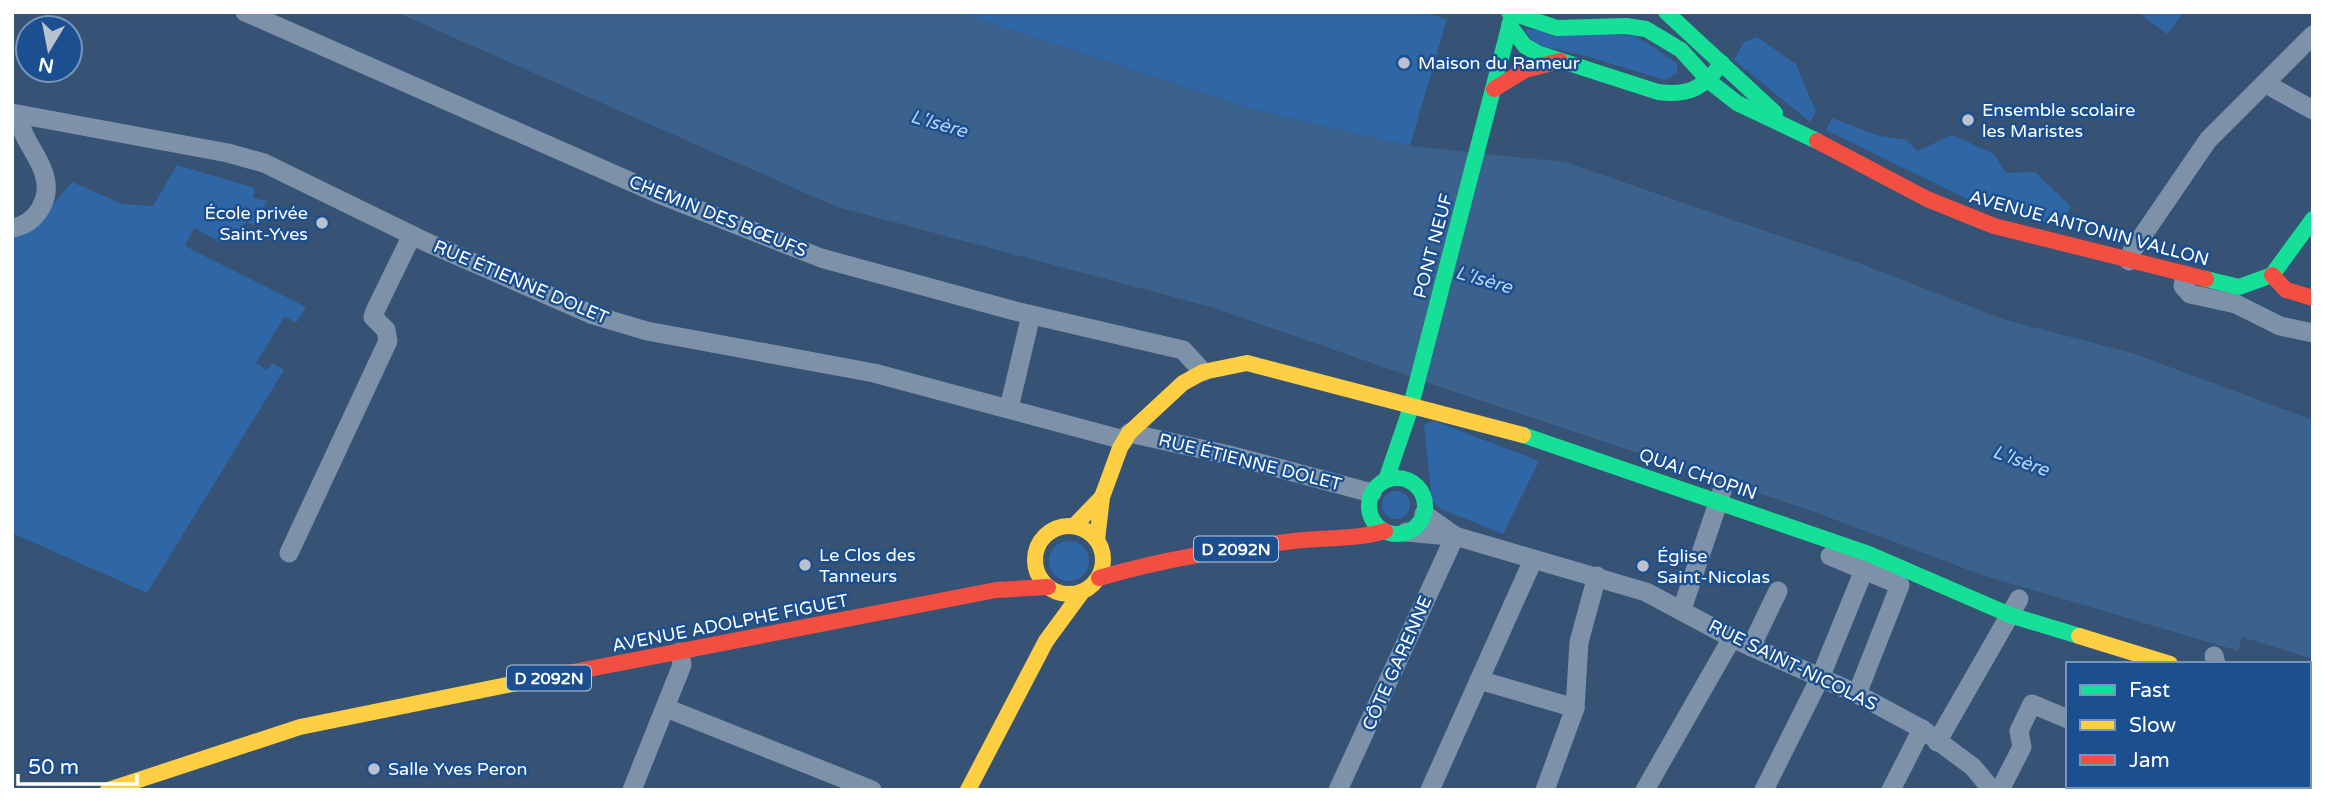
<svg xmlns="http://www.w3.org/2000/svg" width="2325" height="802" font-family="'Varela Round',sans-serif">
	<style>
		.green { fill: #2f66a5 }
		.water { fill: #3b618d }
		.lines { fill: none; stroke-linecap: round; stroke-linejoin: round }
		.street { stroke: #7d92a8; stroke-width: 19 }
		.fast { stroke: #16e098; stroke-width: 16 }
		.slow { stroke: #ffcf43; stroke-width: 16 }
		.jam { stroke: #f24e42; stroke-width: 16 }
		.poi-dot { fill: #b9c2ce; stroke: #1b4f8f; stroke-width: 2.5 }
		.labels { text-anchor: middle; stroke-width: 5; stroke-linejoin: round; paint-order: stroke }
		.shield { fill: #1b4f8f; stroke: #bbcadd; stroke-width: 2 }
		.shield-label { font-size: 16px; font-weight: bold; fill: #fff }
		.poi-label { font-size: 18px; fill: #fff; stroke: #1b4f8f; text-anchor: start }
		.street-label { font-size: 18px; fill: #fff; stroke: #1b4f8f }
		.water-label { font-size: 19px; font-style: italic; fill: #b5d3f5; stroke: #1b4f8f }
	</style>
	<rect width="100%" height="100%" fill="#365274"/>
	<g class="green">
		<polygon points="956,12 1423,12 1447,19 1410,146 1259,111"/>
		<polygon points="2138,12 2184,12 2167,34"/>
		<polygon points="1524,29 1636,36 1677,63 1677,73 1665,80 1582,55 1536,45"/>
		<polygon points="1757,37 1796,64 1816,112 1810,122 1734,60 1744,42"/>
		<polygon points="1832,118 1879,136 1907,140 1917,151 1952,135 1994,154 2006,173 2035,172 2071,207 2058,226 1965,198 1826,130"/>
		<polygon points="177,165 255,188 253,198 267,201 254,225 246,222 239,234 230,230 222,243 194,228 185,246 306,307 296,323 285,316 256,363 267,370 272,363 284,370 147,593 12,533 12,234 34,226 72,182 122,204 153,206"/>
		<polygon points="1434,421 1539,461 1503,534 1441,509 1432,501 1424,424"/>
		<circle cx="1396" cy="505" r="14"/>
		<circle cx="1069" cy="561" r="20"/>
	</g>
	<polygon class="water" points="396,12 956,12 1259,111 1410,146 1565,162 1856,262 2003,319 2132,353 2313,420 2313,659 2242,637 2238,651 1982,575 1809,510 1455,392 1214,308 837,207"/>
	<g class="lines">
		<g class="street">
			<polyline points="245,12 661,195 821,258 1015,311 1183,350 1203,372"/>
			<polyline points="2266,84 2313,110"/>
			<polyline points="12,113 228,153 264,163 426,242 593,315 647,331 874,373 1124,440"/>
			<path d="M12,228C37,224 52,198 44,174C38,153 21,139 19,115"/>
			<polyline points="2129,261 2132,251 2208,140 2313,35"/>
			<polyline points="2185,275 2183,286 2190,294 2236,304 2280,326 2313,333"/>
			<polyline points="1009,408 1031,315"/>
			<polyline points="1129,433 1229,455 1372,493"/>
			<polyline points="1424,514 1455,536 1646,592 1732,638 1857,694 1922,729 1973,767 1992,790"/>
			<polyline points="1406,532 1450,536"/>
			<polyline points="289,553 388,341 386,330 373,317 375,311 412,235"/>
			<polyline points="1830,556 1900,585 1857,694"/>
			<polyline points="1682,609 1722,491"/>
			<polyline points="1751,647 1778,591"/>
			<polyline points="2214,656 2216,664"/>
			<polyline points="1479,680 1575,708"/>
			<polyline points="666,708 872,790"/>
			<polyline points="1937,742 2019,599"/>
			<polyline points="632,790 682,665 680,652"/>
			<polyline points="1338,790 1455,536"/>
			<polyline points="1430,790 1533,560"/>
			<polyline points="1545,790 1575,708 1579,642 1597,576"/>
			<polyline points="1645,790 1732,638"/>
			<polyline points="1764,790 1820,678 1864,570"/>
			<polyline points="1891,790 1922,729"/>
			<polyline points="2000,790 2022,747 2019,731 2032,704 2068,719"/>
			<polyline points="2191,790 2192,786"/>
		</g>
		<g class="fast">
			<polyline points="1509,12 1557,28 1626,26 1646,29 1681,50 1709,81 1737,103 1817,141"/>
			<polyline points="1666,12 1775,113"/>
			<path d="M1509,25L1525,46L1537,53L1658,92C1690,96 1703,88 1722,63"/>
			<polyline points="2206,279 2239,287 2272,275 2313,219"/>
			<polyline points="1523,435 1869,554 2010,615 2079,636"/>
			<circle cx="1397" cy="506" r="28"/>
			<polyline points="1386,480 1409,413 1513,12"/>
			<polyline points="2309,687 2313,690"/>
			<polyline points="2309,746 2313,739"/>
			<polyline points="2294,790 2295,786"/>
		</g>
		<g class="slow">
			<circle cx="1069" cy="560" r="34"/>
			<polyline points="1074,526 1102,497"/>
			<polyline points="1097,540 1102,497 1120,448 1129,433 1183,383 1203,372 1247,363 1523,435"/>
			<polyline points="2079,636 2170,664"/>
			<polyline points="108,790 300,727 527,681"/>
			<polyline points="968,790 1046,641 1082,592"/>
		</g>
		<g class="jam">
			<polyline points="1494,89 1525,70 1560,61"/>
			<polyline points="1817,141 1927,199 1994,226 2206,279"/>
			<polyline points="2272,275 2286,290 2313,298"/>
			<path d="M1099,578C1163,559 1228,549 1294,541C1325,537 1355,540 1385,531"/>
			<polyline points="527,681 996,590 1048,587"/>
		</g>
	</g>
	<g class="poi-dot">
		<circle cx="1404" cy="63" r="7"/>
		<circle cx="1968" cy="120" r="7"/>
		<circle cx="322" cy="223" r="7"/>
		<circle cx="805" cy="565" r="7"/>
		<circle cx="1643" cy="566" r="7"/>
		<circle cx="374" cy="769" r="7"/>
	</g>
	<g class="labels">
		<g class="shield">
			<rect x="1194" y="536.5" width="84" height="25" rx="5"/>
			<rect x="507" y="665.5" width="84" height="25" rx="5"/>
		</g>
		<g class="shield-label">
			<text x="1236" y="555">D 2092N</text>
			<text x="549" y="684">D 2092N</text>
		</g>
		<g class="poi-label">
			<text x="1418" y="69">Maison du Rameur</text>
			<text x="1982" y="116">Ensemble scolaire<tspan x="1982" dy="21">les Maristes</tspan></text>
			<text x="308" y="219" text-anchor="end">École privée<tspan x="308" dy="21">Saint-Yves</tspan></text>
			<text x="819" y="561">Le Clos des<tspan x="819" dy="21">Tanneurs</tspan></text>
			<text x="1657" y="562">Église<tspan x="1657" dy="21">Saint-Nicolas</tspan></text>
			<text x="388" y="775">Salle Yves Peron</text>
		</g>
		<g class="street-label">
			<text transform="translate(718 216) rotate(22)" y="6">CHEMIN DES BŒUFS</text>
			<text transform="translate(2089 228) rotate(15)" y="6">AVENUE ANTONIN VALLON</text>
			<text transform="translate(1433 246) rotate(-75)" y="6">PONT NEUF</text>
			<text transform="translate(521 282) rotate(23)" y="6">RUE ÉTIENNE DOLET</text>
			<text transform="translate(1250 462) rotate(14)" y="6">RUE ÉTIENNE DOLET</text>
			<text transform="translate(1698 474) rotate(19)" y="6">QUAI CHOPIN</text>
			<text transform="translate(730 623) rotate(-11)" y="6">AVENUE ADOLPHE FIGUET</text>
			<text transform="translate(1397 663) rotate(-66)" y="6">CÔTE GARENNE</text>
			<text transform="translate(1793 665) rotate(26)" y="6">RUE SAINT-NICOLAS</text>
		</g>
		<g class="water-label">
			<text transform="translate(939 123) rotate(16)" y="7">L'Isère</text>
			<text transform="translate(1484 279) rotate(16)" y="7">L'Isère</text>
			<text transform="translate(2021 460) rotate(20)" y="7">L'Isère</text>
		</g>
	</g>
	<rect width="2325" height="802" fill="none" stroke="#ffffff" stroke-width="28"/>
	<rect x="2066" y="662" width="245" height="126" fill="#1b4f8f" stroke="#7695bc" stroke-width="2"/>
	<rect x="2080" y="685" width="35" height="10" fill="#16e098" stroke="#7695bc" stroke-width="2"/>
	<text x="2129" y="697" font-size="21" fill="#ffffff">Fast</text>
	<rect x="2080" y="720" width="35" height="10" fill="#ffcf43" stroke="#7695bc" stroke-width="2"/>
	<text x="2129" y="732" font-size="21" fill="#ffffff">Slow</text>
	<rect x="2080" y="755" width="35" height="10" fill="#f24e42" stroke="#7695bc" stroke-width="2"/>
	<text x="2129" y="767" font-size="21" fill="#ffffff">Jam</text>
	<g transform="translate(49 49) rotate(190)"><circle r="33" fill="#1b4f8f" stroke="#7695bc" stroke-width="2"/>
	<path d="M0-5L12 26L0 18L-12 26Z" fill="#b9c2ce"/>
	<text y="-10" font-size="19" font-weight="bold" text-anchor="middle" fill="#ffffff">N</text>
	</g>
	<path d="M18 774v10h119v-10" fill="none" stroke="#ffffff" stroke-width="3.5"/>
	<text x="28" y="774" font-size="21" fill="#ffffff" stroke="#1b4f8f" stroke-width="5" paint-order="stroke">50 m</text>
</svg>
